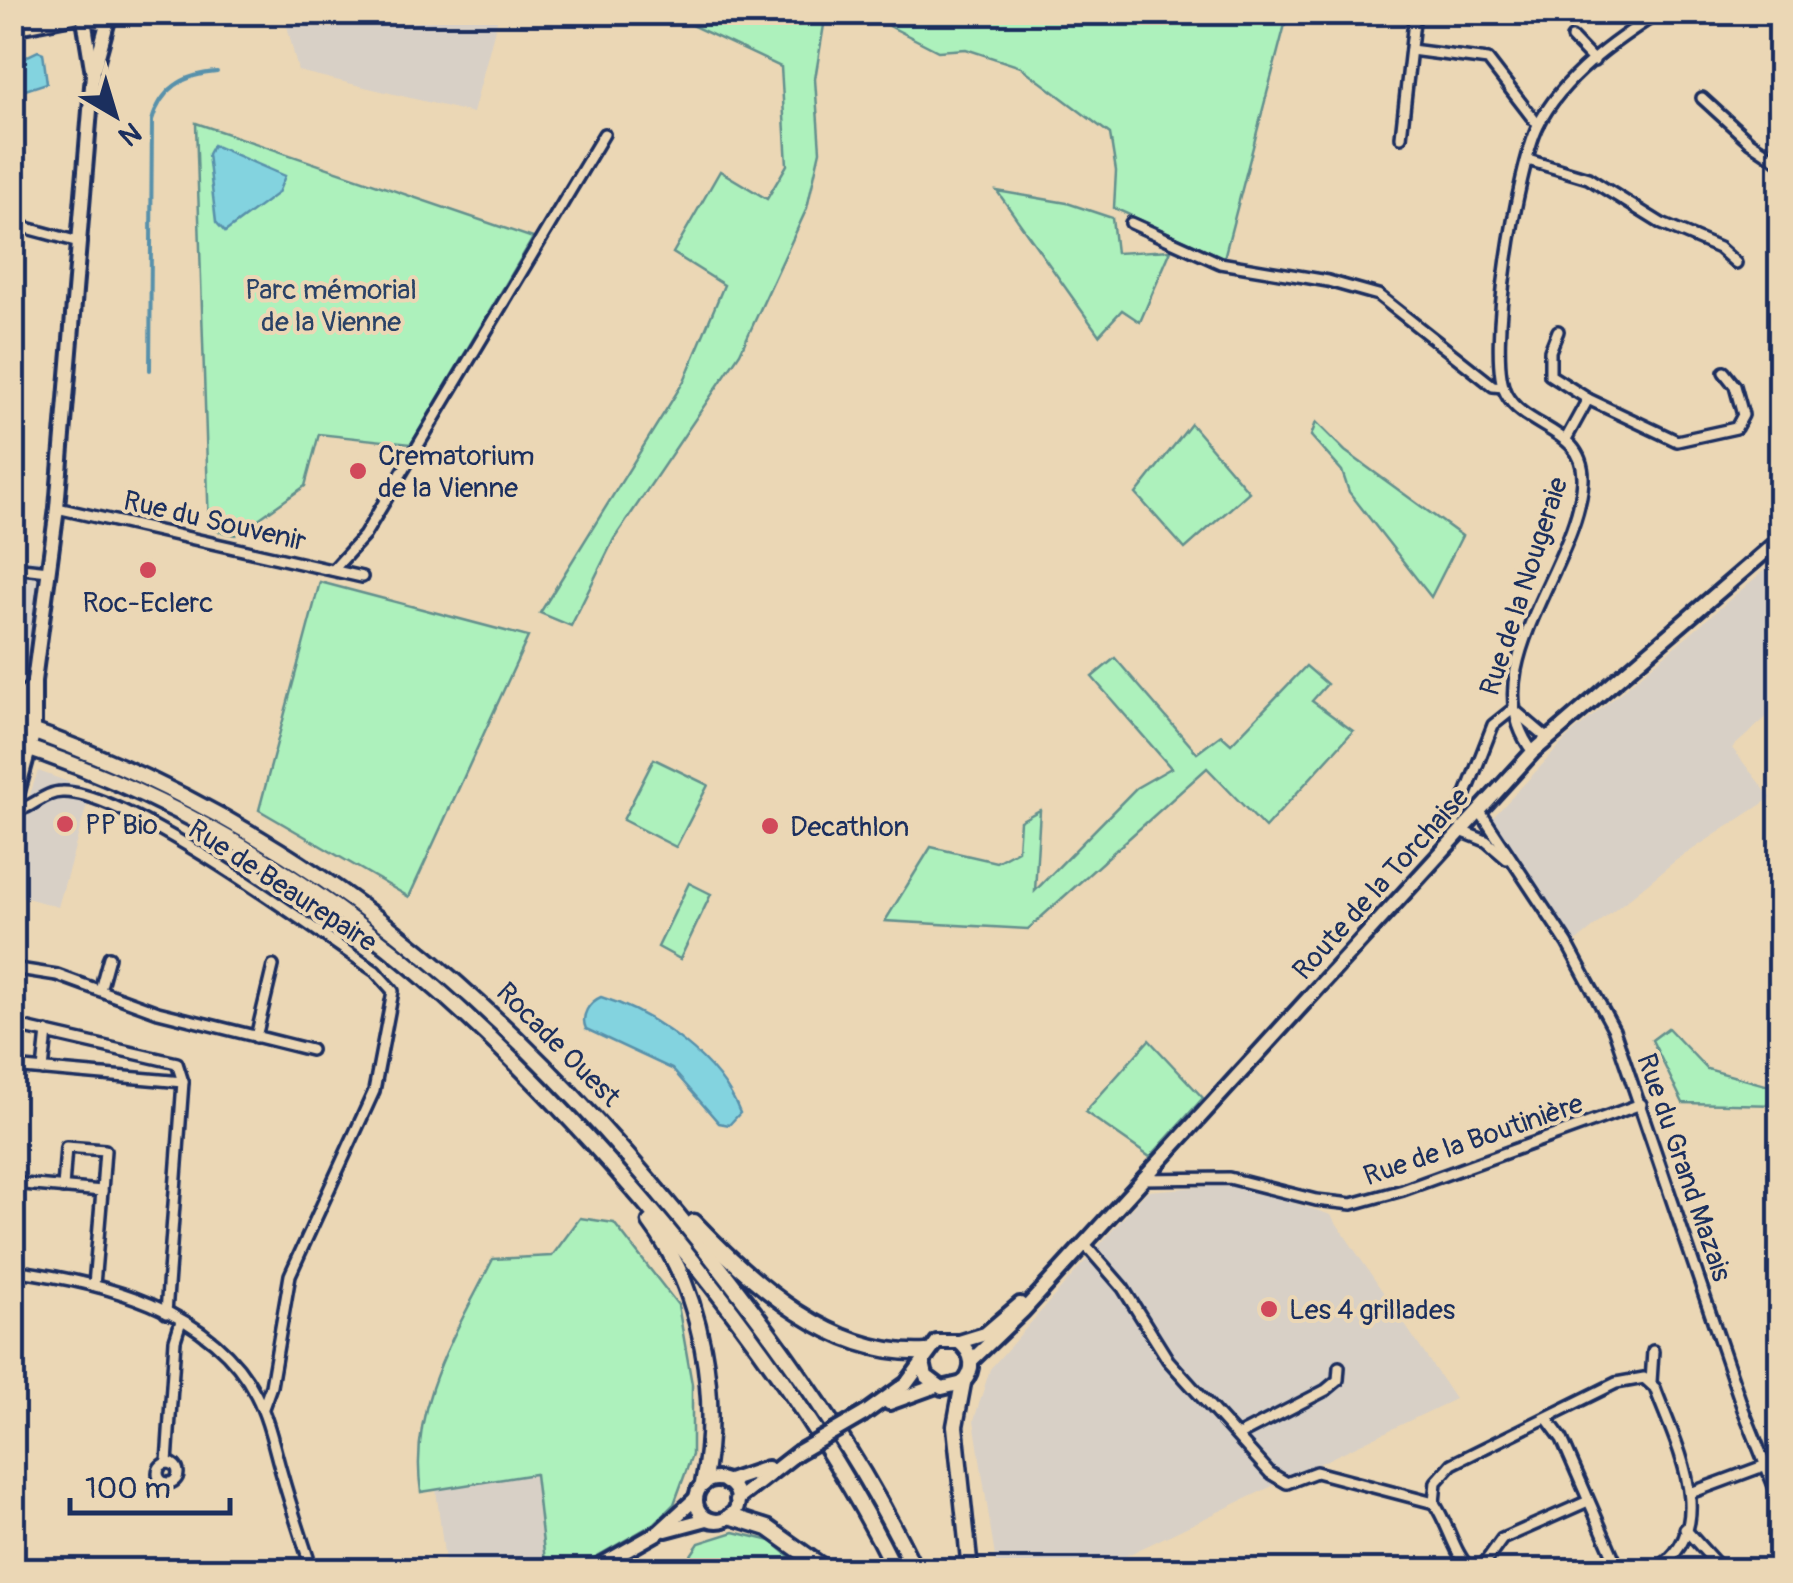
<svg xmlns="http://www.w3.org/2000/svg" width="1793" height="1583" font-family="Pangolin,sans-serif">
	<style>
		.built { fill: #d8d0c6 }
		.green { fill: #adf1bc; stroke: #64908d; stroke-width: 2.5 }
		.water { fill: #83d3df; stroke: #5991ab; stroke-width: 2.5 }
		.lines { fill: none; stroke-linecap: round; stroke-linejoin: round }
		.stream { stroke: #5991ab; stroke-width: 4 }
		.street-casing { stroke: #1b2f5e; stroke-width: 16 }
		.secondary-casing { stroke: #1b2f5e; stroke-width: 20 }
		.primary-casing { stroke: #1b2f5e; stroke-width: 21 }
		.street { stroke: #ebd7b5; stroke-width: 9 }
		.secondary { stroke: #ebd7b5; stroke-width: 12 }
		.primary { stroke: #ebd7b5; stroke-width: 14 }
		.secondary-bridge-casing { stroke: #1b2f5e; stroke-width: 20; stroke-linecap: butt }
		.secondary-bridge { stroke: #ebd7b5; stroke-width: 12 }
		.poi-dot { fill: #d1495b; stroke: #ebd7b5; stroke-width: 4 }
		.labels { text-anchor: middle; stroke-width: 8; stroke-linejoin: round; paint-order: stroke }
		.park-label { font-size: 28px; fill: #2a4267; stroke: #ebd7b5 }
		.poi-label { font-size: 28px; fill: #1b2f5e; stroke: #ebd7b5; text-anchor: start }
		.street-label { font-size: 28px; fill: #1b2f5e; stroke: #ebd7b5 }
	</style>
	<rect width="100%" height="100%" fill="#ebd7b5"/>
	<filter id="ink" filterUnits="userSpaceOnUse"><feTurbulence type="fractalNoise" baseFrequency=".01" numOctaves="2"/><feDisplacementMap in="SourceGraphic" scale="20" xChannelSelector="R" yChannelSelector="G"/><feConvolveMatrix kernelMatrix="1 2 1 2 8 2 1 2 1" color-interpolation-filters="sRGB"/></filter>
	<g filter="url(#ink)">
		<g class="built">
			<polygon points="284,13 285,12 499,13 473,113 298,71"/>
			<polygon points="1780,557 1780,705 1732,748 1771,798 1675,861 1563,952 1484,827 1568,737"/>
			<polygon points="12,558 45,560 22,690 13,696"/>
			<polygon points="38,771 91,790 58,907 13,894 13,844"/>
			<polygon points="1237,1184 1331,1215 1455,1399 1096,1570 997,1570 974,1420 990,1369 1147,1191"/>
			<polygon points="535,1473 546,1570 446,1570 436,1489"/>
		</g>
		<g class="green">
			<polygon points="689,13 826,13 815,79 820,151 807,208 740,353 614,539 571,626 540,613 684,381 724,285 673,253 720,171 767,199 787,165 781,67 687,23"/>
			<polygon points="864,13 1288,13 1224,258 1114,208 1116,171 1110,134 1021,67 966,49 938,51"/>
			<polygon points="196,123 533,238 411,444 319,434 305,486 236,535 209,529"/>
			<polygon points="997,191 1067,203 1112,218 1116,253 1171,250 1140,322 1122,310 1099,335"/>
			<polygon points="1316,422 1345,451 1462,536 1431,597 1349,492 1342,471 1311,436"/>
			<polygon points="1191,424 1249,492 1185,549 1136,494"/>
			<polygon points="320,582 528,637 409,897 259,810"/>
			<polygon points="1115,658 1197,753 1221,735 1231,744 1306,666 1327,684 1312,701 1353,731 1265,828 1207,768 1028,929 885,921 931,847 996,862 1018,850 1020,821 1040,810 1035,891 1136,788 1171,768 1092,677"/>
			<polygon points="654,759 708,785 676,847 623,820"/>
			<polygon points="689,883 711,894 680,959 658,947"/>
			<polygon points="1668,1028 1707,1069 1780,1089 1780,1105 1683,1103 1652,1040"/>
			<polygon points="1149,1040 1203,1098 1150,1157 1085,1112"/>
			<path d="M580,1218L614,1223L678,1305L692,1384V1455L674,1504L655,1523L573,1570H546L535,1474L421,1492C408,1406 456,1333 493,1259L552,1256Z"/>
			<polygon points="734,1532 771,1541 806,1570 681,1570 699,1543"/>
		</g>
		<g class="water">
			<polygon points="38,51 43,53 47,83 13,94 13,63"/>
			<polygon points="213,145 285,176 278,193 225,232 216,222 208,154"/>
			<path d="M601,997C654,1013 720,1060 740,1113L729,1125L719,1123L672,1069L586,1029C580,1016 589,1002 601,997Z"/>
		</g>
		<g class="lines">
			<path class="stream" d="M150,370L152,121C161,88 184,74 217,72"/>
			<g class="street-casing">
				<g id="street">
					<polyline points="1572,38 1594,61"/>
					<polyline points="1411,50 1488,60 1538,125"/>
					<polyline points="1702,98 1750,142 1780,162"/>
					<polyline points="1401,137 1415,12"/>
					<polyline points="1528,160 1588,178 1662,224 1719,248 1736,263"/>
					<polyline points="1131,223 1220,263 1328,281 1378,295 1493,386 1503,387"/>
					<polyline points="12,224 79,242"/>
					<polyline points="1558,331 1550,351 1550,375 1588,399"/>
					<polyline points="1566,439 1588,399 1677,441 1736,428 1743,415 1735,386 1724,372"/>
					<polyline points="57,508 362,577"/>
					<polyline points="12,567 49,571"/>
					<polyline points="333,570 364,536 604,134"/>
					<polyline points="1513,709 1547,738"/>
					<path d="M1533,752C1470,671 1579,566 1583,480C1585,428 1525,430 1506,394C1485,355 1518,167 1538,126C1561,78 1617,39 1660,12"/>
					<polyline points="1479,810 1567,943 1614,1030 1743,1409 1780,1501"/>
					<path d="M13,811C31,810 43,792 62,792C124,789 318,932 375,971L393,991L374,1091L290,1275L271,1386L263,1408"/>
					<polyline points="1455,822 1493,725 1513,709"/>
					<polyline points="1461,831 1486,841 1507,859"/>
					<polyline points="12,968 57,975 158,1012 311,1050"/>
					<polyline points="100,990 109,957"/>
					<polyline points="12,1025 177,1063 183,1082 12,1067"/>
					<polyline points="256,1037 273,966"/>
					<polyline points="12,1066 18,1027"/>
					<polyline points="43,1070 47,1032"/>
					<polyline points="1141,1179 1229,1178 1316,1200 1352,1204 1403,1190 1641,1104"/>
					<polyline points="12,1183 102,1191 94,1285"/>
					<polyline points="63,1188 66,1147 105,1150 102,1191"/>
					<path d="M1084,1243L1123,1288L1168,1360L1270,1473L1287,1483L1316,1472L1434,1503C1449,1525 1454,1554 1471,1570"/>
					<path d="M12,1270C101,1282 212,1308 256,1395C269,1420 274,1448 282,1475C291,1507 302,1539 312,1570"/>
					<polyline points="166,1313 183,1082"/>
					<polyline points="1651,1382 1653,1351"/>
					<polyline points="1548,1420 1562,1439 1619,1570"/>
					<polyline points="1239,1435 1326,1390 1338,1380 1339,1367"/>
					<polyline points="167,1463 175,1340 181,1321"/>
					<circle cx="168" cy="1473" r="10"/>
					<polyline points="1693,1492 1780,1460"/>
					<path d="M1434,1503L1436,1482L1452,1464L1616,1383L1644,1378L1655,1388C1675,1443 1723,1529 1655,1570"/>
					<polyline points="1685,1529 1722,1570"/>
					<polyline points="1471,1568 1484,1564 1502,1539 1586,1502"/>
				</g>
			</g>
			<g class="secondary-casing">
				<g id="secondary">
					<polyline points="81,17 100,22 118,12"/>
					<polyline points="13,28 78,15"/>
					<polyline points="95,67 108,20"/>
					<polyline points="12,709 27,692"/>
					<polyline points="16,781 21,727 31,688"/>
					<polyline points="12,811 34,731 34,681 57,508 93,74 84,19"/>
					<polyline points="959,1342 985,1334 1020,1304"/>
					<polyline points="972,1360 1023,1311 1533,752 1780,539"/>
					<polyline points="889,1403 936,1386"/>
					<path d="M864,1414L907,1383L937,1342H959C974,1354 975,1370 963,1383L942,1388L926,1376L923,1362"/>
					<circle cx="717" cy="1500" r="21"/>
					<polyline points="726,1482 767,1468"/>
					<polyline points="737,1500 797,1453"/>
					<polyline points="666,1530 707,1519"/>
					<polyline points="592,1570 659,1532 696,1498"/>
				</g>
			</g>
			<g class="primary-casing">
				<g id="primary">
					<path d="M12,724C307,824 515,1010 705,1249C784,1349 860,1455 915,1570"/>
					<path d="M12,743C278,828 467,995 645,1203C740,1315 830,1438 895,1570"/>
					<path d="M650,1222C703,1292 720,1400 703,1484"/>
					<path d="M694,1222C754,1285 833,1357 926,1352"/>
					<polyline points="963,1383 955,1426 970,1570"/>
					<polyline points="730,1516 768,1528 827,1570"/>
				</g>
			</g>
			<use href="#street" class="street"/>
			<use href="#secondary" class="secondary"/>
			<use href="#primary" class="primary"/>
			<g class="secondary-bridge-casing">
				<polyline id="secondary-bridge" points="797,1453 864,1414"/>
			</g>
			<use href="#secondary-bridge" class="secondary-bridge"/>
		</g>
	</g>
	<g class="poi-dot">
		<circle cx="358" cy="471" r="10"/>
		<circle cx="148" cy="570" r="10"/>
		<circle cx="65" cy="824" r="10"/>
		<circle cx="770" cy="826" r="10"/>
		<circle cx="1269" cy="1309" r="10"/>
	</g>
	<g class="labels">
		<g class="park-label">
			<text x="331" y="299">Parc mémorial<tspan x="331" dy="32">de la Vienne</tspan></text>
		</g>
		<g class="poi-label">
			<text x="378" y="465">Crematorium<tspan x="378" dy="32">de la Vienne</tspan></text>
			<text x="148" y="612" text-anchor="middle">Roc-Eclerc</text>
			<text x="85" y="834">PP Bio</text>
			<text x="790" y="836">Decathlon</text>
			<text x="1289" y="1319">Les 4 grillades</text>
		</g>
		<g class="street-label">
			<text transform="translate(215 520) rotate(13)" y="10">Rue du Souvenir</text>
			<text transform="translate(1523 586) rotate(-72)" y="10">Rue de la Nougeraie</text>
			<text transform="translate(1380 883) rotate(-48)" y="10">Route de la Torchaise</text>
			<text transform="translate(283 885) rotate(33)" y="10">Rue de Beaurepaire</text>
			<text transform="translate(559 1044) rotate(45)" y="10">Rocade Ouest</text>
			<text transform="translate(1473 1139) rotate(-19)" y="10">Rue de la Boutinière</text>
			<text transform="translate(1685 1167) rotate(71)" y="10">Rue du Grand Mazais</text>
		</g>
	</g>
	<rect width="1793" height="1583" fill="none" stroke="#ebd7b5" stroke-width="50"/>
	<rect x="25" y="25" width="1743" height="1533" fill="none" stroke="#1b2f5e" stroke-width="4" filter="url(#ink)"/>
	<g transform="translate(115 115) rotate(142)" stroke="#ebd7b5" stroke-width="8" paint-order="stroke">
	<path d="M0-8L18 38L0 25L-18 38Z" fill="#1b2f5e"/>
	<text y="-15" font-size="28" font-weight="bold" text-anchor="middle" fill="#1b2f5e">N</text>
	</g>
	<path d="M70 1498v15h160v-15" fill="none" stroke="#1b2f5e" stroke-width="5"/>
	<text x="85" y="1498" font-size="30" fill="#1b2f5e" stroke="#ebd7b5" stroke-width="8" paint-order="stroke">100 m</text>
</svg>
